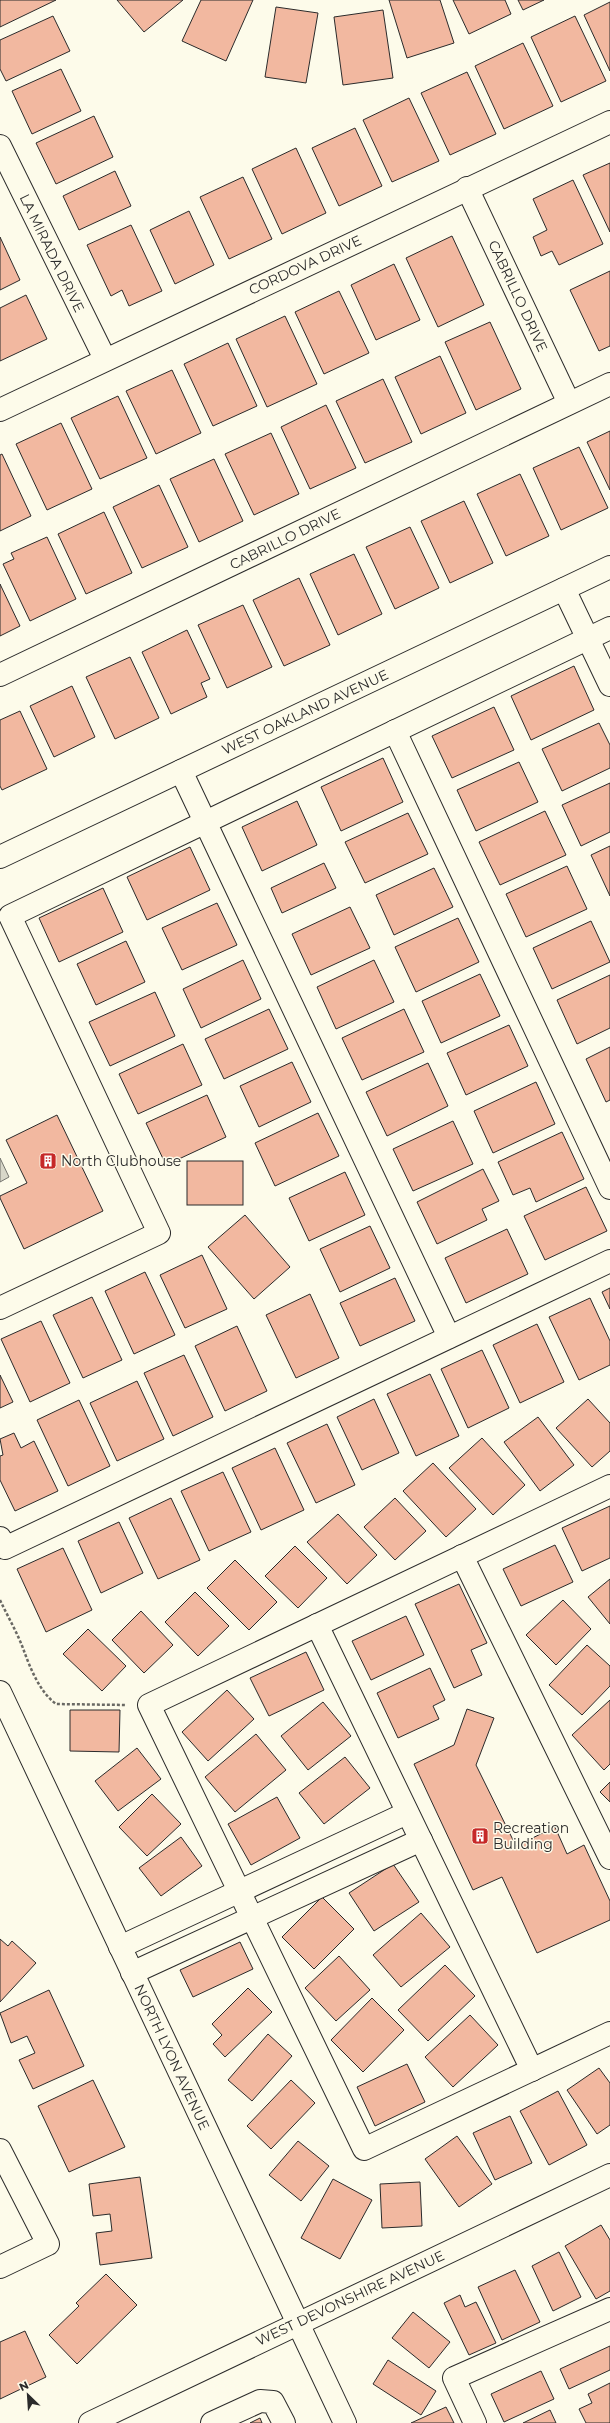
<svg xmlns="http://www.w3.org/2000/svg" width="610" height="2423" font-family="Montserrat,sans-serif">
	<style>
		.water { fill: #d8d7c9; stroke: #74746e }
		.building { fill: #f2b8a0; stroke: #2b2b2b }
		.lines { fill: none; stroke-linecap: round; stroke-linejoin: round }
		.minor-casing { stroke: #2b2b2b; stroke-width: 24 }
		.path { stroke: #6a6964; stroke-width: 2.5; stroke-dasharray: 3 2; stroke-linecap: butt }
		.minor { stroke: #fdfbea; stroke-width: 22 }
		.labels { text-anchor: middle; stroke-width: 3; stroke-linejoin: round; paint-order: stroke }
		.street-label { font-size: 14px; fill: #2b2b2b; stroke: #fdfbea }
		.poi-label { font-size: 14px; fill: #2b2b2b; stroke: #fdfbea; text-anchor: start }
	</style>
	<rect width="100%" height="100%" fill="#fdfbea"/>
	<polygon class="water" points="0,1158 9,1177 0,1182"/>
	<g class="building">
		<polygon points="0,0 56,0 0,27"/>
		<polygon points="117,0 183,0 144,32"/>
		<polygon points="201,0 253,0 226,61 182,41"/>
		<polygon points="389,0 440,0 454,43 407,58"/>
		<polygon points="453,0 505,0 511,14 469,34"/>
		<polygon points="518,0 544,0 523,10"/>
		<polygon points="610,2 610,71 584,15"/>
		<polygon points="276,7 318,13 306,83 265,77"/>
		<polygon points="383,10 393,78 343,85 334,17"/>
		<polygon points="53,16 70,51 6,81 0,69 0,40"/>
		<polygon points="575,16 606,81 561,102 531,37"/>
		<polygon points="523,43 553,106 504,129 475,66"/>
		<polygon points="61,69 81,111 32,134 12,91"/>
		<polygon points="467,72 496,134 450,155 421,93"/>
		<polygon points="409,98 439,161 392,182 363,120"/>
		<polygon points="94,116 113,157 56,184 36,143"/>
		<polygon points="355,128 382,186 339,206 312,148"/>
		<polygon points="296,148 326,213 282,234 252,169"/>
		<polygon points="610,163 610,232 583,175"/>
		<polygon points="115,171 131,206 79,230 63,196"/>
		<polygon points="243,177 272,239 229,259 200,197"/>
		<polygon points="573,180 603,244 559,265 552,251 541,256 533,237 547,230 533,199"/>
		<polygon points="189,211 214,265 175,284 150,230"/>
		<polygon points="131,225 162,291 129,306 122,290 111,296 87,245"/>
		<polygon points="452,236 484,305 438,327 406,258"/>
		<polygon points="0,237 20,280 0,290"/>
		<polygon points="394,264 420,320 376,340 351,285"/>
		<polygon points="610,271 610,346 599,351 570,290"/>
		<polygon points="339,291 369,353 324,374 295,312"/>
		<polygon points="26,295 47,339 0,361 0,308"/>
		<polygon points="285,316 317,384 267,407 236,339"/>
		<polygon points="490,322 521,389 476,410 445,342"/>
		<polygon points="228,343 257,406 213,426 184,364"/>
		<polygon points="440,356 466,413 421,434 395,377"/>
		<polygon points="172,370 201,433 156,454 126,391"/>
		<polygon points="383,379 412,442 365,463 336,401"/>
		<polygon points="118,396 147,458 100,479 71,418"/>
		<polygon points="326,405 356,468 310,489 281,427"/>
		<polygon points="61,423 92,489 47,510 16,444"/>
		<polygon points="610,431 610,490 587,442"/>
		<polygon points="271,433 299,494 254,515 225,454"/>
		<polygon points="579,447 608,508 561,530 533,468"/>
		<polygon points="2,454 31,516 0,531 0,455"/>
		<polygon points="214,459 243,521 199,542 170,479"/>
		<polygon points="520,474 549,536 506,556 477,494"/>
		<polygon points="159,485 188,547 142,568 113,507"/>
		<polygon points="464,501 493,563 450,583 421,521"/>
		<polygon points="104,512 132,573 86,594 58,534"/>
		<polygon points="410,527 439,588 395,609 366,547"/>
		<polygon points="47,537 76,599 30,621 3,564 14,559 11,553"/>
		<polygon points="354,554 382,614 338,635 310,574"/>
		<polygon points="299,578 330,645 284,666 253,600"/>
		<polygon points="0,584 20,626 0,636"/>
		<polygon points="243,605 272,667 227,688 198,625"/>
		<polygon points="187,630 210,679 201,683 207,697 171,714 142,652"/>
		<polygon points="130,657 159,718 115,739 86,677"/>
		<polygon points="574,666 594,710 531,740 511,696"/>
		<polygon points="72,686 95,737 54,757 30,706"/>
		<polygon points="494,707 514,750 452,778 432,736"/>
		<polygon points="20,711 47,769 2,790 0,786 0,720"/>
		<polygon points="599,723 610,745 610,768 562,791 542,749"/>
		<polygon points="383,758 403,802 341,831 321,787"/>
		<polygon points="519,762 538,802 476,831 457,790"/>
		<polygon points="610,783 610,832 581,846 562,805"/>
		<polygon points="297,801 317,845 262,871 242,827"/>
		<polygon points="545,811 566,855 500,885 479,842"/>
		<polygon points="408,813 428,854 365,883 345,842"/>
		<polygon points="610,846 610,896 591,855"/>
		<polygon points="190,847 210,890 147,920 127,877"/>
		<polygon points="324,863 336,888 282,913 271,888"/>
		<polygon points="567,866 587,909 526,937 506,894"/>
		<polygon points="434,868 453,907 394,935 376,895"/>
		<polygon points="103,888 123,932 59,962 39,918"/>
		<polygon points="217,903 237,945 182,970 162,928"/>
		<polygon points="350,907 370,948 311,975 292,934"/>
		<polygon points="458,918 479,962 416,992 395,947"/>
		<polygon points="591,921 610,962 552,989 533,948"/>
		<polygon points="126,941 145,982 96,1005 77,964"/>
		<polygon points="243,960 261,999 201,1028 183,989"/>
		<polygon points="374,960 394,1002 336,1029 317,987"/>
		<polygon points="480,974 500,1016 441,1043 422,1001"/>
		<polygon points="610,975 610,1028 577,1044 557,1000"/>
		<polygon points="155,992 175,1036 110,1066 89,1022"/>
		<polygon points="269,1009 288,1049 224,1079 205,1039"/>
		<polygon points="404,1009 424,1052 362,1080 342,1038"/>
		<polygon points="509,1025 528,1066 466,1095 447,1053"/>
		<polygon points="183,1044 202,1085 138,1114 119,1074"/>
		<polygon points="610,1047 610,1100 606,1102 586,1059"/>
		<polygon points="292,1062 311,1102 259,1127 240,1086"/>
		<polygon points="428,1063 448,1106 387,1136 366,1092"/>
		<polygon points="536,1082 555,1124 493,1153 474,1111"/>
		<polygon points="207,1095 226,1137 166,1165 146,1123"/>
		<polygon points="318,1113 339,1156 275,1186 255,1143"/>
		<polygon points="57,1115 103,1211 24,1249 0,1198 0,1196 27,1183 6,1140"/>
		<polygon points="453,1121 473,1164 413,1191 393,1149"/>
		<polygon points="562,1132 584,1179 536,1202 530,1188 513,1195 498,1162"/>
		<rect x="187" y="1161" width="56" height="44"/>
		<polygon points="483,1169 499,1201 482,1209 487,1220 437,1244 417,1202"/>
		<polygon points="345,1172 365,1215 309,1241 289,1198"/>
		<polygon points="586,1187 607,1231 545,1260 524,1216"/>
		<polygon points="245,1215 290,1267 254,1299 208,1247"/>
		<polygon points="370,1226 390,1268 340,1292 320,1249"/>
		<polygon points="507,1229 528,1274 466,1303 445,1258"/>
		<polygon points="202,1255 227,1309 185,1328 160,1275"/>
		<polygon points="145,1272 175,1335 134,1354 105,1291"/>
		<polygon points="395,1278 415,1321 360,1346 340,1303"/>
		<polygon points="610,1288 610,1309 602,1292"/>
		<polygon points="310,1294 339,1358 296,1378 266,1315"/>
		<polygon points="92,1297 122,1360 83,1378 53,1315"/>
		<polygon points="590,1298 610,1341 610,1365 579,1380 549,1317"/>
		<polygon points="41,1321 70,1383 30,1402 1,1339"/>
		<polygon points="537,1324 564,1382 520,1403 493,1345"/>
		<polygon points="237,1326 267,1391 225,1411 195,1346"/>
		<polygon points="482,1350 509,1408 468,1428 441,1369"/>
		<polygon points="184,1355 213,1417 173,1436 144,1373"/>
		<polygon points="430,1374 459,1436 416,1456 387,1394"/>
		<polygon points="0,1375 13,1402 0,1408"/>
		<polygon points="137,1381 164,1439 117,1461 90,1403"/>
		<polygon points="374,1399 399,1453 362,1470 337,1417"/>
		<polygon points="588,1399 610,1423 610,1451 592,1467 556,1428"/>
		<polygon points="79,1400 110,1466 68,1486 37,1420"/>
		<polygon points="538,1417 574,1465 540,1491 504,1442"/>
		<polygon points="327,1424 355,1485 316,1503 287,1443"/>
		<polygon points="14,1433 21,1448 34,1441 58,1491 15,1511 0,1480 0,1456 3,1455 0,1439"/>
		<polygon points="482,1438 525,1485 493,1515 449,1468"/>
		<polygon points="275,1448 304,1510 261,1530 232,1468"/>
		<polygon points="433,1463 476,1509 446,1537 403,1491"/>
		<polygon points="223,1472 251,1532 209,1551 181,1491"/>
		<polygon points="171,1498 200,1560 158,1579 129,1518"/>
		<polygon points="395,1498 426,1531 395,1560 364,1527"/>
		<polygon points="610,1506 610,1558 582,1571 562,1528"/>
		<polygon points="338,1514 377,1555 347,1584 307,1542"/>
		<polygon points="119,1522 143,1573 101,1593 78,1541"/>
		<polygon points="555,1545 573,1582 521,1606 503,1569"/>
		<polygon points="295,1546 327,1578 298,1608 265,1576"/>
		<polygon points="63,1548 92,1610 46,1632 17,1569"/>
		<polygon points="235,1560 277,1602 249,1630 207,1588"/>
		<polygon points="610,1579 610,1624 588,1597"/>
		<polygon points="459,1584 487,1643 471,1650 482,1675 454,1688 415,1604"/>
		<polygon points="195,1592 229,1626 198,1656 165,1622"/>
		<polygon points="563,1600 591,1629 556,1665 526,1635"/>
		<polygon points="141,1611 173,1645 144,1673 112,1640"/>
		<polygon points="406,1616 424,1655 371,1680 352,1641"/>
		<polygon points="88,1629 126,1666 102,1691 63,1654"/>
		<polygon points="587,1645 610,1666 610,1686 582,1715 549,1685"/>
		<polygon points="306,1652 324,1690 269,1716 250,1678"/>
		<polygon points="430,1668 445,1700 433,1706 439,1719 398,1738 377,1693"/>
		<polygon points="227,1690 254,1719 208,1761 182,1732"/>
		<polygon points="610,1700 610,1764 604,1770 572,1735"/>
		<polygon points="323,1702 351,1736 308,1770 281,1736"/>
		<polygon points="467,1709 494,1718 476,1765 516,1846 555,1827 567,1854 584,1845 610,1901 610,1920 537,1953 502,1877 473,1890 414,1764 454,1745"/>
		<polygon points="70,1710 120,1710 119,1752 70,1751"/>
		<polygon points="256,1734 286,1770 235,1812 205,1777"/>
		<polygon points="137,1748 161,1779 118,1811 95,1781"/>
		<polygon points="345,1757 370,1788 324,1824 299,1793"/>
		<polygon points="610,1782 610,1802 600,1792"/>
		<polygon points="152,1794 181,1824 147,1856 119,1827"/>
		<polygon points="277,1797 300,1838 251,1865 228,1824"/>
		<polygon points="181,1837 202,1866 161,1896 139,1868"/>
		<polygon points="393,1864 419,1902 374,1931 349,1893"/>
		<polygon points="322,1897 354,1929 314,1969 282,1937"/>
		<polygon points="421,1913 450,1947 401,1987 373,1955"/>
		<polygon points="0,1939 8,1946 12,1941 36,1963 0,2002"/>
		<polygon points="240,1942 253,1969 193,1997 180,1970"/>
		<polygon points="339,1956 370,1990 336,2021 305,1988"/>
		<polygon points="445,1965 475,1996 428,2041 398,2010"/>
		<polygon points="248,1988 272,2012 225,2057 213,2044 222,2035 212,2024"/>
		<polygon points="49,1990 84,2066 33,2089 19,2060 35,2053 27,2036 11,2043 0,2013"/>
		<polygon points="372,1998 404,2030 363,2072 331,2040"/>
		<polygon points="470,2015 498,2045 453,2087 425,2057"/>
		<polygon points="268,2034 292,2056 252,2101 228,2080"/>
		<polygon points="407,2064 425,2102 375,2126 357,2087"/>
		<polygon points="599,2068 610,2083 610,2125 597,2134 567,2090"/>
		<polygon points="93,2080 125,2147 69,2172 38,2106"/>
		<polygon points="291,2080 315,2103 271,2149 247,2126"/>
		<polygon points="558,2091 587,2145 549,2165 520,2111"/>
		<polygon points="510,2116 532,2163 495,2180 473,2133"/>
		<polygon points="457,2136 492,2184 459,2207 425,2159"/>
		<polygon points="298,2141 329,2166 301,2201 269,2175"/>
		<polygon points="140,2177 152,2258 100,2265 96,2233 112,2231 110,2214 93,2216 89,2184"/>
		<polygon points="333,2179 372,2200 340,2259 301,2238"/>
		<polygon points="420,2182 422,2226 382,2228 380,2184"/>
		<polygon points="601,2225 610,2240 610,2291 596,2299 565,2246"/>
		<polygon points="559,2252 581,2297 553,2311 532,2266"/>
		<polygon points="515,2270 540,2322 502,2340 478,2287"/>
		<polygon points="106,2274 137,2305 77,2364 49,2335 79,2306 76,2303"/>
		<polygon points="460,2295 465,2307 476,2302 496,2343 469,2355 444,2303"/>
		<polygon points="413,2312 450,2342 429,2368 392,2338"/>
		<polygon points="25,2331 46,2377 0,2399 0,2342"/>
		<polygon points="610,2346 610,2370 569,2389 560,2369"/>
		<polygon points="388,2360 436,2391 421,2415 373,2384"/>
		<polygon points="541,2371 554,2399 504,2422 491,2394"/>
		<polygon points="610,2383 610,2423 586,2423 579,2409 592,2403 588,2394"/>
		<polygon points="446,2407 454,2423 411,2423"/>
		<polygon points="550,2410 556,2423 523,2423"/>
		<polygon points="260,2418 262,2423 250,2423"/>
	</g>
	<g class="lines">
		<g class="minor-casing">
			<g id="minor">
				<polyline points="0,146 105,359"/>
				<polyline points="467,188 569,403"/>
				<polyline points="0,410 610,122"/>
				<polyline points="564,589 610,685"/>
				<polyline points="0,675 610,384"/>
				<polyline points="395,731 610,1188"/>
				<polyline points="181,771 449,1337"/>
				<polyline points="0,857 610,567"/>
				<polyline points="0,1308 159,1233 10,916 610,628"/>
				<polyline points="610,1486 149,1705 364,2149 610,2033"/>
				<polyline points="0,1538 5,1548 610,1261"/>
				<polyline points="462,1556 610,1858"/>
				<polyline points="317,1625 532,2070"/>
				<polyline points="0,1692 345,2423"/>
				<polyline points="120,1947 407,1813"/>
				<polyline points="132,1973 421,1840"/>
				<polyline points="0,2150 48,2244 0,2267"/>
				<polyline points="90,2423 610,2175"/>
				<polyline points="212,2423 260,2401 273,2402 284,2423"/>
				<polyline points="475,2423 454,2378 610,2309"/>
			</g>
		</g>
		<path class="path" d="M0,1600C8,1617 18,1634 24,1651C31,1670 40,1692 56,1704L126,1705"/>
		<use href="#minor" class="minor"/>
	</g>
	<defs>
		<g id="building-square" transform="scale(0.9)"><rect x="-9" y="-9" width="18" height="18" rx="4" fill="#c62828" stroke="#fdfbea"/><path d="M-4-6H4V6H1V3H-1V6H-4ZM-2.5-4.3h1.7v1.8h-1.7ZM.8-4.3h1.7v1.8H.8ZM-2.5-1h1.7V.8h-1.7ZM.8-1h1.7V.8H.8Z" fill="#fff"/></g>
	</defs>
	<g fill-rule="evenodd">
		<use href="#building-square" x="48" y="1161"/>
		<use href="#building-square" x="480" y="1836"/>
	</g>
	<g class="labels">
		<g class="street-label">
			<text transform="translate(52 253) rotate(64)" y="5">LA MIRADA DRIVE</text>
			<text transform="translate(305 265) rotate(-25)" y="5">CORDOVA DRIVE</text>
			<text transform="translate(518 296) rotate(65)" y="5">CABRILLO DRIVE</text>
			<text transform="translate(285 539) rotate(-26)" y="5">CABRILLO DRIVE</text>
			<text transform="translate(305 712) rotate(-25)" y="5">WEST OAKLAND AVENUE</text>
			<text transform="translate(172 2057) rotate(65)" y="5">NORTH LYON AVENUE</text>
			<text transform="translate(350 2298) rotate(-25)" y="5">WEST DEVONSHIRE AVENUE</text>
		</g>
		<g class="poi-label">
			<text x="61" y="1166">North Clubhouse</text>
			<text x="493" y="1833">Recreation<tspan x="493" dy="16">Building</tspan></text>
		</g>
	</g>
	<g transform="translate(28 2395) rotate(335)" stroke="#fdfbea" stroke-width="3" paint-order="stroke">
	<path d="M0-3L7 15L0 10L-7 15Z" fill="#2b2b2b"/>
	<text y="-6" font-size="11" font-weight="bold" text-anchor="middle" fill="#2b2b2b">N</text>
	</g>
</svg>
